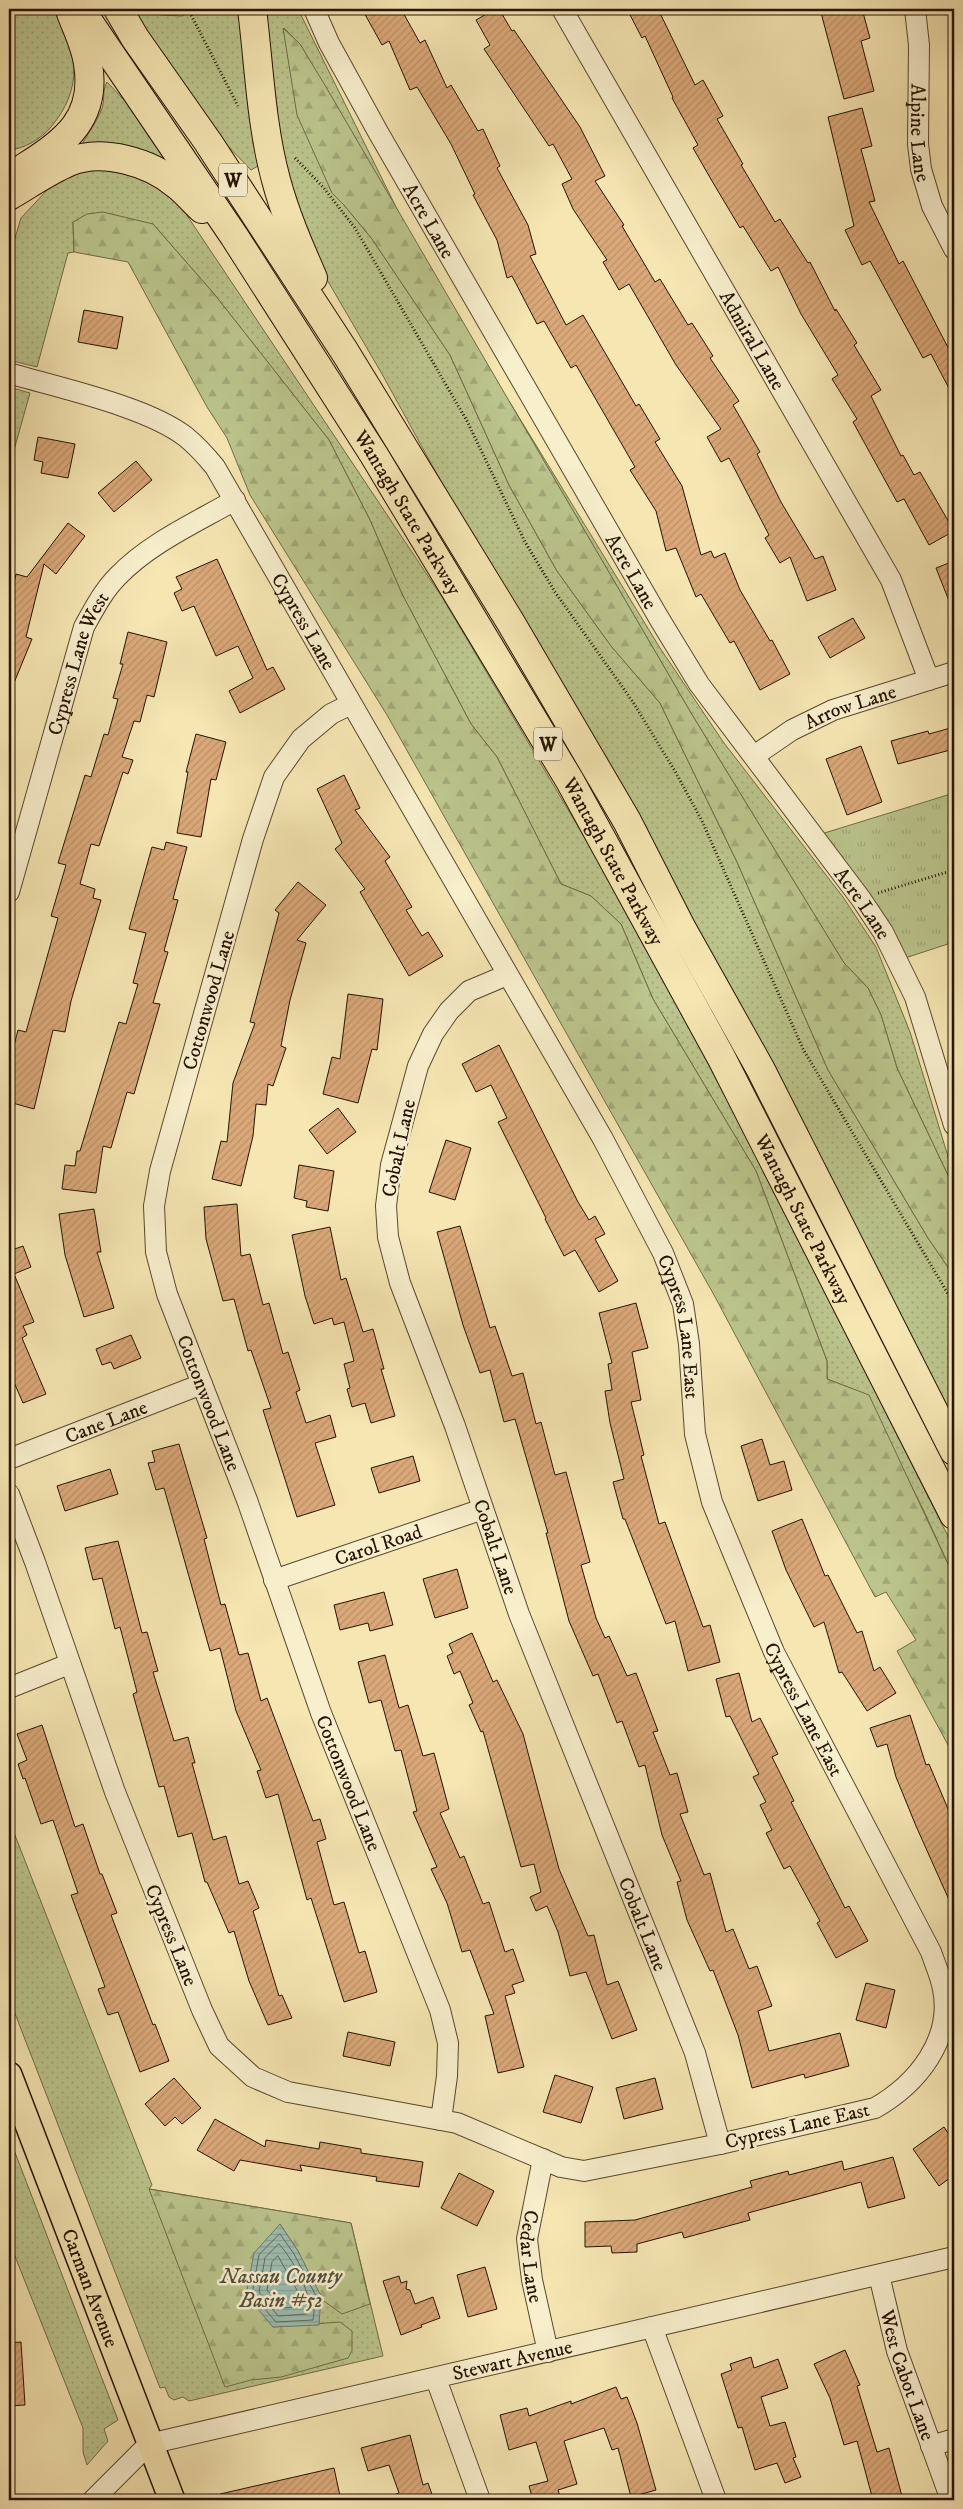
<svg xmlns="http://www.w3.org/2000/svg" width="963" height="2509" font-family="'IM FELL DW Pica',serif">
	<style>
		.grass { fill: url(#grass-dots); stroke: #706c46 }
		.forest { fill: url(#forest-firs); stroke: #706c46 }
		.park { fill: url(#park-tufts); stroke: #706c46 }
		.water { fill: url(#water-rules); stroke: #6d7a6b }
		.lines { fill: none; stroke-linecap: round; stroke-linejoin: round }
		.shore { stroke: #616859; stroke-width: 1 }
		.building { fill: url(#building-hatch); stroke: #251300 }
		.minor-casing { stroke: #59482c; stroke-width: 22 }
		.major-casing { stroke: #251300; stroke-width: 28 }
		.highway-casing { stroke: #251300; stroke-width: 30 }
		.path { stroke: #251300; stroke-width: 3; stroke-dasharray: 1 2.5; stroke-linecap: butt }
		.minor { stroke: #f8efcd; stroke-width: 20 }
		.major { stroke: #f5e6b2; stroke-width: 25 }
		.highway { stroke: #f5e6b2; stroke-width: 28 }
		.labels { text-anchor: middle; stroke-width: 5; stroke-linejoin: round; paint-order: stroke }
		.shield { fill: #f8efcd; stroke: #64553e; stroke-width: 1 }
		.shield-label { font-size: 19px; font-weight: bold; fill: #251300 }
		.street-label { font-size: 20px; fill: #251300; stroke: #f8efcd }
		.water-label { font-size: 21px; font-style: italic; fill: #4f4f3e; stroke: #f8efcd }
	</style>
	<defs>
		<pattern id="grass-dots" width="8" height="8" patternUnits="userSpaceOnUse" patternTransform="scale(1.25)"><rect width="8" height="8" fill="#bbc58d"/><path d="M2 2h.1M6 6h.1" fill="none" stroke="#a1a878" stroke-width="1.8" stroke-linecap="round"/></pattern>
		<pattern id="forest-firs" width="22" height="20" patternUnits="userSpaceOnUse" patternTransform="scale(1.25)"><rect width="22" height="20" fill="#bbc58d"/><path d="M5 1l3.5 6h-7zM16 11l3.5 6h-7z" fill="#a1a878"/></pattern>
		<pattern id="park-tufts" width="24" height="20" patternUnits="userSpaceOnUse" patternTransform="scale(1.25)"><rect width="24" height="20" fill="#bbc58d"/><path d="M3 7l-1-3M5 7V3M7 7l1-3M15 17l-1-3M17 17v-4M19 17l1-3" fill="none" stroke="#a1a878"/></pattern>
		<pattern id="water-rules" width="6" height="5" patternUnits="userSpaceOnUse" patternTransform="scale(1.25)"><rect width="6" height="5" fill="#9dbeb2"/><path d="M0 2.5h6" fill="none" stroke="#87a297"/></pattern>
		<pattern id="building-hatch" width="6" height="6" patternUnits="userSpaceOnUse" patternTransform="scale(1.25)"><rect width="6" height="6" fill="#daa879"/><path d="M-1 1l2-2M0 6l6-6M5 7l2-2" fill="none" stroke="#bb9067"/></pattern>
	</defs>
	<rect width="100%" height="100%" fill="#f5e6b2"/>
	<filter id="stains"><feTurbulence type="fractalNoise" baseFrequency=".004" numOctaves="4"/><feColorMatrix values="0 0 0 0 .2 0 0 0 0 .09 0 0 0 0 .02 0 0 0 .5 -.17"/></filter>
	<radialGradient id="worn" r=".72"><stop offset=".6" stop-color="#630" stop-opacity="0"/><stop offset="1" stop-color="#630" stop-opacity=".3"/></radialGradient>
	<g class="grass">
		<path d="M9,9H52C80,49 83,89 51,127C41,139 24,149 9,150Z"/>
		<polygon points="131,9 161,15 182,16 197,9 242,9 258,166 251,170 222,140"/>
		<polygon points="262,9 298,9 400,215 300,44 284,28 332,193 344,205 372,239 450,355 509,485 557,571 611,646 660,703 737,862 828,1070 928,1238 954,1276 954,1424 737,998 555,673 444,487 382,374 319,266 284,180"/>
		<path d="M107,82L142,119L180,178L81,146C88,133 97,122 102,108C105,100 102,90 107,82Z"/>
		<polygon points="104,167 137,173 176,199 442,597 608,877 738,1119 954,1548 954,1577 923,1509 865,1394 827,1379 827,1361 756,1171 653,999 621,924 591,896 561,884 497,757 471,724 402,594 370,520 329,440 215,295 153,224 73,222 74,252 68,253 37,367 9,360 9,258 21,218 48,189 77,171"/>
		<polygon points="9,387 30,393 9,468"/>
		<polygon points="509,401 660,648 724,743 843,897 876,947 910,1032 954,1176 954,1188 897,1068 881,1015 868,988 844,963 691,713"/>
		<polygon points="9,1820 152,2185 149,2189 351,2223 383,2356 189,2401 183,2397 174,2400 169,2397 165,2387 160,2388 9,1998"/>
		<polygon points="9,2137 118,2420 104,2429 108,2441 87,2465 83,2452 83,2428 9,2241"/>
	</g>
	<g class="forest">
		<polygon points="283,28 300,44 326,87 691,713 844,963 868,988 881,1015 897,1068 954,1188 954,1276 928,1238 828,1070 737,862 660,703 611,646 557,571 509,485 450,355 372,239 344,205 332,193 297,115"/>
		<polygon points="103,212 153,224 215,295 329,440 370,520 402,594 471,724 497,757 561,884 591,896 621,924 653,999 756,1171 827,1361 827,1379 869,1395 954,1577 954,1756 897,1651 916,1640 886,1592 875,1597 714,1295 387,715 250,495 227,438 207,407 128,262 74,252 73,222 87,214"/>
		<polygon points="149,2189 351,2223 370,2304 342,2314 321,2299 298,2251 280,2224 273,2327 340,2322 352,2331 352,2351 348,2358 281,2377 251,2380 225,2387"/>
	</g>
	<polygon class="park" points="954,793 954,942 902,959 818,835"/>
	<polygon class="water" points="280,2224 298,2251 321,2296 319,2325 273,2327 246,2295 254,2253"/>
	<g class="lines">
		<g class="shore">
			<polygon points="280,2234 294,2254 316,2296 313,2320 276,2322 252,2294 259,2255"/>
			<path d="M279,2244C291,2257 316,2298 307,2314L278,2316L259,2292L265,2258Z"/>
			<polygon points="278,2256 302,2299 300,2307 282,2308 267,2290 272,2262"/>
		</g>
	</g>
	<g class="building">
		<polygon points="362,9 401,9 420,43 425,40 447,88 451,85 478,131 483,129 500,166 497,168 528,225 536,254 530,256 566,325 583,315 636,406 639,404 660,439 655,442 682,486 701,555 711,551 714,558 725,553 740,590 770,641 772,640 790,674 760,690 734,641 730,643 701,594 696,597 676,548 666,551 656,511 630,470 635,467 576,365 571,368 544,321 537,324 512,276 507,278 497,240 473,195 475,194 451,144 417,87 410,90 389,41 382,45"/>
		<polygon points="495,9 499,9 512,31 514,30 580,127 605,176 595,181 624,225 622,226 655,282 660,279 688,325 692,323 713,356 710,358 739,401 733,405 760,452 757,454 781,502 815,559 823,556 836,590 807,601 790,557 780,563 765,538 769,535 729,458 721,462 707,437 721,429 676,365 629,284 619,290 603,262 607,260 573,209 562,184 572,179 553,144 549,146 484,49 490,45 476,20"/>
		<polygon points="627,9 658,9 695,85 703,80 723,116 717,119 743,164 741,165 775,222 780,219 808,263 810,262 835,311 836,309 857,343 854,345 881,390 871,396 901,456 903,455 914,475 920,472 954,531 929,545 904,499 897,502 853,422 857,419 832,379 838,375 801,314 778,267 771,271 743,226 740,228 712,181 693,148 698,145 672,98 673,97 645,36 642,38"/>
		<polygon points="820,9 862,9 870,38 861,41 874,91 844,99"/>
		<polygon points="862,108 872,146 861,149 875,201 869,202 899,264 903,261 954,359 954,398 931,354 923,358 870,261 862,265 845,230 854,226 828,117"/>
		<polygon points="84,310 123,317 117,349 78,342"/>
		<polygon points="38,437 75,444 68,478 41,473 43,462 34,460"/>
		<polygon points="136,461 152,480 114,512 98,493"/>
		<polygon points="68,523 85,536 56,574 44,564 26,637 32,639 9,695 9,605 16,574 27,577"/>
		<polygon points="217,559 267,670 273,667 285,689 240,713 229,691 253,678 238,646 216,656 194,606 182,611 174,593 182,589 176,577"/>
		<polygon points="954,561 954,611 953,611 936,568"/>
		<polygon points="853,618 865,638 830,658 818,637"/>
		<polygon points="128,632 167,642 154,697 147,695 140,722 134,721 122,757 133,760 128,774 123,772 99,846 91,844 80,884 95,889 93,898 101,900 71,1001 65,1032 53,1030 34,1109 9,1102 9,1065 18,1030 26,1032 58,918 51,916 66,865 58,863 85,775 91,777 104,734 108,735 118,699 113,698 123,664 120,664"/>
		<polygon points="954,727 954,749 898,764 891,741 928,731 929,734"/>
		<polygon points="196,734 226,742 216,780 211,779 201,837 177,833 188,772 186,772"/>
		<polygon points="861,746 882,802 847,815 826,759"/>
		<polygon points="344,775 360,808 355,810 390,857 385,861 412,907 406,910 422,936 428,932 443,956 409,976 360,892 365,889 335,849 342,843 317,789"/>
		<polygon points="166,842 187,847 173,899 178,900 164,951 168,952 153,1003 160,1004 134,1094 127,1092 111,1148 103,1146 96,1193 62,1189 65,1165 75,1166 77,1151 80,1151 119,1022 126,1024 138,984 133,983 146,933 129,929 152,847 164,850"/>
		<polygon points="298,882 326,905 297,940 306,943 290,1000 281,1046 286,1048 273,1086 268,1084 266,1105 256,1104 253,1136 241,1186 212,1179 221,1141 227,1142 233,1083 255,1023 250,1022 279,913 275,910"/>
		<polygon points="348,994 383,999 377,1050 372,1049 358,1103 323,1094 332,1057 340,1059"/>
		<polygon points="499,1045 578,1202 589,1220 595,1216 605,1234 595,1239 618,1281 599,1292 575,1250 564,1256 545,1219 546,1218 498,1122 507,1118 491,1085 476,1092 462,1064"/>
		<polygon points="338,1108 356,1132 327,1154 309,1130"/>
		<polygon points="446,1140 471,1148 455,1200 429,1192"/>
		<polygon points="299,1165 334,1171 328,1211 306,1207 307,1201 294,1198"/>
		<polygon points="237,1204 241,1256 250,1254 263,1305 269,1303 283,1354 288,1352 300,1390 296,1392 306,1423 330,1415 336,1437 315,1443 335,1505 297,1517 263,1410 271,1408 251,1350 248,1351 234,1299 223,1301 206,1239 204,1207"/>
		<polygon points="94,1209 101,1252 97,1252 114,1308 84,1317 65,1255 59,1214"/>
		<polygon points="460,1226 490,1328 495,1326 512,1376 523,1373 536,1424 541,1422 555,1475 566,1472 590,1562 581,1565 596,1618 605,1638 609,1636 627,1676 636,1673 658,1731 653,1732 670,1775 677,1773 688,1812 680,1814 704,1875 710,1873 726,1932 733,1929 749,1969 757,1966 772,2006 758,2011 769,2051 840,2033 849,2066 805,2078 804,2074 752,2088 738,2035 713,1970 710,1971 687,1920 677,1882 681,1881 662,1835 645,1765 639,1767 622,1721 617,1723 598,1674 593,1676 569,1621 546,1533 548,1533 515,1419 504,1422 490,1370 480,1373 463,1325 437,1232"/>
		<polygon points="330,1227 341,1280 346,1278 363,1332 373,1329 384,1369 381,1369 395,1416 371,1423 365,1403 352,1407 347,1389 350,1388 344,1364 354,1361 344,1322 334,1325 332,1318 314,1324 305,1296 292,1235"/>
		<polygon points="23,1246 31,1267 14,1274 34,1322 23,1326 27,1335 22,1338 46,1394 23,1403 9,1371 9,1251"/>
		<polygon points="636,1303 648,1348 632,1352 641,1400 631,1402 644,1455 641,1456 659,1524 665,1522 703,1627 710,1625 720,1662 688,1671 675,1621 666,1624 625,1519 623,1519 613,1482 624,1479 610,1423 605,1391 612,1390 608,1364 612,1363 599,1313"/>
		<polygon points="131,1335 141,1358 114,1369 111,1362 102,1365 96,1349"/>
		<polygon points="762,1439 770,1465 784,1461 792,1490 758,1501 741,1446"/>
		<polygon points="179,1444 207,1538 204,1539 221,1605 225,1604 239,1655 248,1653 261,1701 267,1698 313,1821 320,1819 326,1839 317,1842 334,1905 344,1902 359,1953 365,1951 377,1992 344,2002 311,1898 307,1900 278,1794 266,1798 257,1771 261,1770 236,1711 220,1648 210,1651 164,1488 156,1490 148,1463 155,1462 152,1451"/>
		<polygon points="413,1456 420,1481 379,1493 371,1468"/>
		<polygon points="110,1469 118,1494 65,1511 57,1486"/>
		<polygon points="802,1519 825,1576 828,1575 857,1633 862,1631 874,1671 880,1667 896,1693 867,1711 842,1672 839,1673 824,1622 814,1627 786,1570 772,1531"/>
		<polygon points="118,1541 142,1633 147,1632 158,1671 153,1672 174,1741 188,1737 195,1763 192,1763 213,1840 226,1836 239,1884 248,1881 259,1908 253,1911 279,1996 282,1995 292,2018 268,2025 249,1981 234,1931 229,1933 207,1882 205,1882 192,1833 178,1837 164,1786 159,1787 133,1694 137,1692 120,1627 115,1629 102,1578 93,1580 85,1548"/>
		<polygon points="457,1569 468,1608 435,1618 423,1579"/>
		<polygon points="384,1592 393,1625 370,1631 368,1623 340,1630 334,1605"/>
		<polygon points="472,1633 493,1682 497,1680 523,1734 559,1869 588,1936 594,1935 607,1985 618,1981 637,2030 612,2039 586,1972 570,1976 558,1932 547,1906 536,1911 530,1897 541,1892 534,1864 521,1867 483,1731 481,1732 469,1705 473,1703 460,1671 454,1674 447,1656 453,1653 449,1644"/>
		<polygon points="385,1655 399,1708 408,1705 423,1756 434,1753 449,1809 440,1813 460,1858 464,1856 483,1904 489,1902 505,1952 513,1949 524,1981 512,1985 515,1993 505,1996 524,2067 498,2073 485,2016 494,2014 470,1950 462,1952 447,1903 431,1869 437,1867 413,1812 417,1811 401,1750 395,1751 381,1700 369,1703 358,1662"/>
		<polygon points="739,1673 752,1722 760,1718 778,1754 772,1757 794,1801 791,1802 845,1908 849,1906 868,1941 836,1958 817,1923 820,1921 790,1866 784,1869 766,1833 772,1830 760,1805 766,1802 753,1777 759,1774 730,1716 726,1717 716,1679"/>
		<polygon points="910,1715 926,1765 929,1764 954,1823 954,1911 916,1826 896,1777 887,1744 877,1747 870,1728"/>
		<polygon points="42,1725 75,1827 83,1824 100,1874 102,1874 117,1913 111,1915 153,2025 155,2024 169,2061 140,2072 118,2012 108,2015 98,1989 105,1987 71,1895 78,1893 53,1820 41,1824 25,1778 23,1779 18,1764 27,1760 17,1734"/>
		<polygon points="866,1983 895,1990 886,2028 856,2020"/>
		<polygon points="348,2032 395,2042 390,2066 343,2056"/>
		<polygon points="555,2075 593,2087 581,2123 543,2112"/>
		<polygon points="174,2078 201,2108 182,2124 175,2117 165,2126 145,2104"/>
		<polygon points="655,2078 663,2109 624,2119 616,2088"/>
		<polygon points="215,2119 265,2147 266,2140 319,2149 320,2142 361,2149 361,2153 423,2162 419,2187 376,2181 377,2177 300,2165 302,2171 240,2160 234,2171 197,2150"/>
		<polygon points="944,2127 954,2142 954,2175 939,2186 913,2149"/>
		<polygon points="893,2157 905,2198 868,2208 861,2182 748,2213 750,2220 684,2238 682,2232 637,2244 637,2252 612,2253 611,2246 585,2247 585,2222 635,2220 752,2187 750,2181 788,2171 789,2175 842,2161 844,2170"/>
		<polygon points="459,2173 494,2191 477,2226 441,2208"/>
		<polygon points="485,2267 497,2309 468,2317 457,2275"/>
		<polygon points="399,2276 401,2283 407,2281 406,2289 410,2290 415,2304 433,2297 440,2318 421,2325 422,2327 401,2335 383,2281"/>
		<polygon points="21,2342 25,2405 9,2406 9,2343"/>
		<polygon points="845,2350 860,2385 857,2386 877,2452 889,2448 903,2500 873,2500 857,2441 844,2445 830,2398 814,2364"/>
		<polygon points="751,2357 754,2368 778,2359 788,2388 761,2397 770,2426 785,2422 796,2457 793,2458 801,2477 785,2483 777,2463 755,2470 742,2427 738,2428 721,2374 732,2370 730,2364"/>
		<polygon points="616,2387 621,2399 627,2397 637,2423 656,2490 631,2497 618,2448 612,2450 604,2428 564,2441 577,2484 558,2490 561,2500 533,2500 529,2486 548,2481 536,2442 509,2450 500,2415 527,2408 529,2416 571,2401 571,2404"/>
		<polygon points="410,2435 423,2485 428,2483 434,2500 386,2500 385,2498 399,2493 389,2465 368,2471 361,2448"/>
		<polygon points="334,2468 340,2496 319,2500 220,2500 220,2494"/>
	</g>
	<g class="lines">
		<g class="minor-casing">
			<g id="minor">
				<path id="s1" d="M314,9L329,43L378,132L660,620L699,684L861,899L883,932L915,997L954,1125"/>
				<path id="s2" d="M562,9L891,580L929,680"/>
				<path id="s3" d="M915,9L919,45L918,144L921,169L932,206L954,249"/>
				<path id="s4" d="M9,373C58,388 146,406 186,437C197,446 206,456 215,467L603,1139L663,1253L683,1304L689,1344L695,1434L712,1502L774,1652L931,1952C935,1964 941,1977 943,1989C953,2040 917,2084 875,2108L720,2144L584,2171L561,2167L457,2123L288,2092L253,2077L219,2046L202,2010L115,1792L35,1562L9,1494"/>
				<path id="s5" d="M351,704L331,714L301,739L274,777L253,839L160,1171L154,1206L156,1252L167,1294L247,1500L321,1713L440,2010L448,2043L447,2076L441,2120"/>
				<path id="s6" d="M754,756L792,730L833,710L954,672"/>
				<path id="s7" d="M9,892L84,627C94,609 103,591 118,576C150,543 195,523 235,500"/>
				<path id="s8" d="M507,975L469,991L449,1011L433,1034L418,1066L391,1165L386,1206L388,1237L400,1283L455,1426L519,1614L695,2053L720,2144"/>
				<path id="s9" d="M9,1459L202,1384"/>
				<path id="s10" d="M274,1580L483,1509"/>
				<polyline points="9,1688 69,1664"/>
				<path id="s11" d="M543,2159L527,2239L532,2280L548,2352"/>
				<path id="s12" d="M879,2275L897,2351L951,2500"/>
				<polyline points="652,2327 716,2500"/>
				<polyline points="436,2379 480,2500"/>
				<polyline points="931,2446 954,2439"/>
				<path id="s13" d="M93,2500L149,2444L954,2257"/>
			</g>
		</g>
		<g class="major-casing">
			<g id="major">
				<path id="s14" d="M9,2075L172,2500"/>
			</g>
		</g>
		<g class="highway-casing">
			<g id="highway">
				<path id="s15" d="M80,9L234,236L374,455L570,781L721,1057L954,1515"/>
				<polyline points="118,9 135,38 208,142 345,352 511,623 627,821 681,927 761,1070 954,1451"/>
				<path d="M252,9C259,65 261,125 276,180C285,214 299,246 313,278"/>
				<path d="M25,167C66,142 97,117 88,64C86,47 77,29 71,13"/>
				<path d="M9,196C28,185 48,171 69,162C102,148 150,162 177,185C186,192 193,201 202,209"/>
			</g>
		</g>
		<g class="path">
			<polyline points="188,9 238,106"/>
			<polyline points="295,158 323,187 355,228 467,421 525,542 555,592 633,702 676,773 702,821 803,1049 954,1304"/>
			<polyline points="878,893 954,870"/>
		</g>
		<use href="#minor" class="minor"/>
		<use href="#major" class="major"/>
		<use href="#highway" class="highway"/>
	</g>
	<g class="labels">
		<g class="shield">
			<rect x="219" y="163.5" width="28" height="33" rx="4"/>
			<rect x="534" y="727.5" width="28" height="33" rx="4"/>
		</g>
		<g class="shield-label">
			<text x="233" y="187">W</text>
			<text x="548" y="751">W</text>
		</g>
		<g class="street-label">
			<text dy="7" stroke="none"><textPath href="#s3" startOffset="124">Alpine Lane</textPath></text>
			<text dy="7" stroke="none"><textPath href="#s1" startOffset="241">Acre Lane</textPath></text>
			<text dy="7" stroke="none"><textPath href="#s2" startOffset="382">Admiral Lane</textPath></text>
			<text dy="7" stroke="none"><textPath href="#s15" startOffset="601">Wantagh State Parkway</textPath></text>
			<text dy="7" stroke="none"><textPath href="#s1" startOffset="646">Acre Lane</textPath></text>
			<text dy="7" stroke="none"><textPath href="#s4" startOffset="409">Cypress Lane</textPath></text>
			<text dy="7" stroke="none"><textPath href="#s7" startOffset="239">Cypress Lane West</textPath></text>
			<text dy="7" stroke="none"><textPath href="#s6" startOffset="109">Arrow Lane</textPath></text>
			<text dy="7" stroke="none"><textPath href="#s15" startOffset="1006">Wantagh State Parkway</textPath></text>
			<text dy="7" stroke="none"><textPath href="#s1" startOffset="1051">Acre Lane</textPath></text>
			<text transform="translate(208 1000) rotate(-74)" y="7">Cottonwood Lane</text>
			<text transform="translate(398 1148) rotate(-78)" y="7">Cobalt Lane</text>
			<text dy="7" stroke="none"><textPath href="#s15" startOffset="1411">Wantagh State Parkway</textPath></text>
			<text dy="7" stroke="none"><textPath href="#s4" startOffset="1212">Cypress Lane East</textPath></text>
			<text dy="7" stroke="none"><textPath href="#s5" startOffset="760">Cottonwood Lane</textPath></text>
			<text dy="7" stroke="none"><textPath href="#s9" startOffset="104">Cane Lane</textPath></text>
			<text dy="7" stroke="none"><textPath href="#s10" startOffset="110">Carol Road</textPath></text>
			<text dy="7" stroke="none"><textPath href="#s8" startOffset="636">Cobalt Lane</textPath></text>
			<text dy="7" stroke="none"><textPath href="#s4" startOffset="1618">Cypress Lane East</textPath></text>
			<text dy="7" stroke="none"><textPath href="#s5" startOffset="1165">Cottonwood Lane</textPath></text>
			<text dy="7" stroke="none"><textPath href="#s8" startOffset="1041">Cobalt Lane</textPath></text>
			<text transform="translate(172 1935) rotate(68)" y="7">Cypress Lane</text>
			<text transform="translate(797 2125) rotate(-13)" y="7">Cypress Lane East</text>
			<text dy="7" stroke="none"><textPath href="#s11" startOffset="99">Cedar Lane</textPath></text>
			<text dy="7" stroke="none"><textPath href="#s14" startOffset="228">Carman Avenue</textPath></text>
			<text dy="7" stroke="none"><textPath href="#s13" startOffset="452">Stewart Avenue</textPath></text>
			<text dy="7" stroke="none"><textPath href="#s12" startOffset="104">West Cabot Lane</textPath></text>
		</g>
		<g class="water-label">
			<text x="281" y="2283">Nassau County<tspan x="281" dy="24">Basin #52</tspan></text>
		</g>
	</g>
	<rect width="963" height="2509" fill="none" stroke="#f5e6b2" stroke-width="30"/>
	<rect x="10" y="10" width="943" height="2489" fill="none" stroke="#251300" stroke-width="2.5"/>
	<rect x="15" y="15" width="933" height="2479" fill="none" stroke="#251300"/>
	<rect width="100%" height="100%" filter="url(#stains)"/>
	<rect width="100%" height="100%" fill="url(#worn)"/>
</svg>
